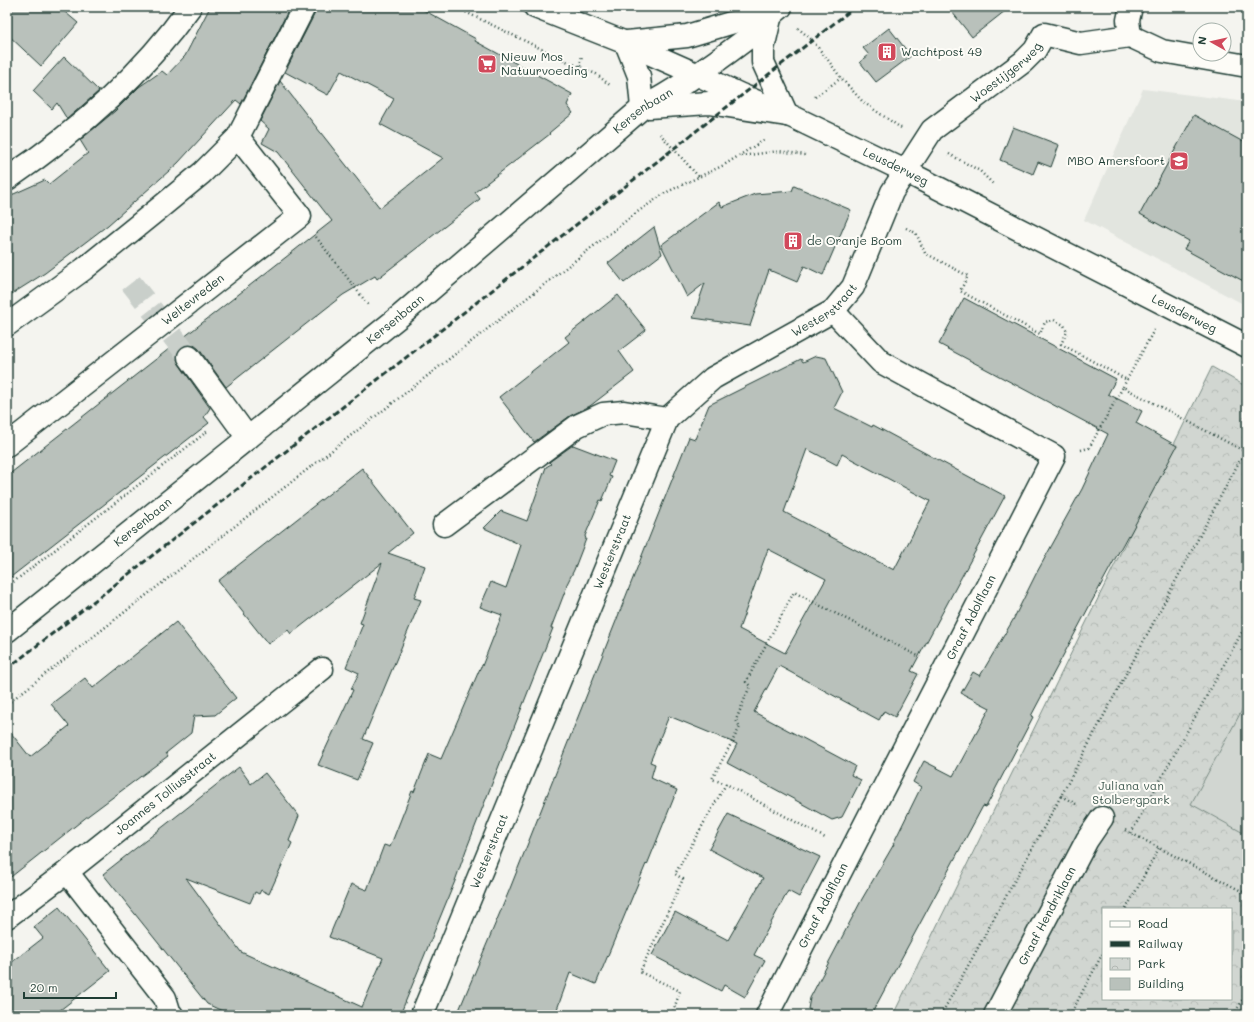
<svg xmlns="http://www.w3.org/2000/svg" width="1254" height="1022" font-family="Mali,sans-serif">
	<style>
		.built { fill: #e2e5df }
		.park { fill: url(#park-crowns); stroke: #788a82; fill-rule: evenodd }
		.pitch { fill: #d1d6d1; stroke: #788a82 }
		.building { fill: #b9c1bb; stroke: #1f3d34; fill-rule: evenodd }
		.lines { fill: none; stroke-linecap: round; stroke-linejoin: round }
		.minor-tunnel { stroke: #c9cfca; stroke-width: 22; stroke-dasharray: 22 11; stroke-linecap: butt }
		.minor-casing { stroke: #1f3d34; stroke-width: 25 }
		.major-casing { stroke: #1f3d34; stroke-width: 25 }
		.path { stroke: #1f3d34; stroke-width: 2.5; stroke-dasharray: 1 3; stroke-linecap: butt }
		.minor { stroke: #fdfcf7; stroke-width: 22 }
		.major { stroke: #fdfcf7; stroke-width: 22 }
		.rail { stroke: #1f3d34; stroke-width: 3; stroke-dasharray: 6 3; stroke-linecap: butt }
		.labels { text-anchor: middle; stroke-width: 4; stroke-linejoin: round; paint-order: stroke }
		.poi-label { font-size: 12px; fill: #1f3d34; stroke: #fdfcf7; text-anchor: start }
		.street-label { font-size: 12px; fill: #1f3d34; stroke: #fdfcf7 }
		.park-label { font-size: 12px; fill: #435c53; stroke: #fdfcf7 }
	</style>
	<defs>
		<pattern id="park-crowns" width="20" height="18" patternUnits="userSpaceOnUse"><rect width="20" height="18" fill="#d1d6d1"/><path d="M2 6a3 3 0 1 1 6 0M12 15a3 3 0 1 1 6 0" fill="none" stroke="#b3b9b4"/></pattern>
	</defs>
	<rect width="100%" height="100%" fill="#f4f4ef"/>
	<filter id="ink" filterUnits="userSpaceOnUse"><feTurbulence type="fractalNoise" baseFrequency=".025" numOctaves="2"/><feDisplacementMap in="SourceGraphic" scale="8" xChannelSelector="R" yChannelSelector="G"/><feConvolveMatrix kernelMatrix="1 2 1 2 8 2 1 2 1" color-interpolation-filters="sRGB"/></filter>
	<g filter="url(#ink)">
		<polygon class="built" points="1143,89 1247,102 1247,306 1084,220"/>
		<path class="park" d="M1212,367L1247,387V1015H893ZM1103,909H1231V999H1103Z"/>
		<polygon class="pitch" points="1247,701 1247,835 1191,804"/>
		<g class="building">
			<polygon points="7,7 59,7 78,23 41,66 7,34"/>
			<polygon points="210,7 290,7 241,104 236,100 178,163 108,225 45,273 7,297 7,197 45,180 49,184 88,153 80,140 115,111 139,87 162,71 167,75 185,56"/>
			<polygon points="316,7 418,7 476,39 475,41 572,94 567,105 573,113 549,133 550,134 475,192 480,199 377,279 375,276 343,295 226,387 199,349 194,345 188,345 181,347 177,352 177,359 179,364 210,408 204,417 209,423 7,580 7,476 332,221 278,152 262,143 269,129 260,121 280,81 380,208 443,158 380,124 394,99 341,71 328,95 285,72 315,13"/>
			<polygon points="948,7 1010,7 972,37"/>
			<polygon points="889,28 911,56 876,82 860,62 869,55 863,48"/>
			<polygon points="64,57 99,91 67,119 57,103 52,109 33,91"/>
			<polygon points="1194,115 1247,144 1247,283 1184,249 1189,241 1140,214"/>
			<polygon points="1013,127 1059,145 1051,167 1038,162 1033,174 1000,160"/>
			<polygon points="794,186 851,210 823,275 804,266 797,282 769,270 750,326 693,318 705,283 687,297 661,245 719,202 722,207 755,194 792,191"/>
			<polygon points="654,227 662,254 624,283 608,263"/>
			<polygon points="618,295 646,330 619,351 634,372 590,406 570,416 534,442 499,397 569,342 565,337"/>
			<polygon points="964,298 1116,379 1108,394 1142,411 1136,423 1177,446 1129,536 1128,535 1091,603 1031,716 1033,717 986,807 983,806 871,1015 820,1015 808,1009 810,998 862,899 894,844 893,844 921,787 913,782 924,761 953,776 990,708 961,693 973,672 980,676 1013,620 1036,574 1063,525 1062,525 1082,489 1108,434 939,344"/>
			<path d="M816,356L826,358L842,392L834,408L872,427L873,425L1005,496L911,671L918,674L895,717L884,711L879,720L779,666L754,712L855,766L851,775L861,780L842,817L832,820L727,763L737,744L669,716L650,762L655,764L651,778L677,790L647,865L646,864L596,984L570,973L555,1015H457L509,891L689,437L695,439L709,405L801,359L803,362ZM807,449L837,465L842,454L930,501L894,570L784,512ZM768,549L826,579L785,653L739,629Z"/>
			<polygon points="573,445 615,461 609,476 612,477 602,501 600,500 585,536 586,539 574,570 566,586 567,586 551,628 553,628 466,850 455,881 400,1015 231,1015 207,1004 103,874 239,767 251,784 265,773 299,816 289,841 292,843 269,894 261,890 259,894 255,892 250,903 186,878 241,952 362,1007 383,958 329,937 351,884 367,890 384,845 390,847 412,791 414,792 429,754 441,759 481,666 482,666 502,615 480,607 491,582 506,588 521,545 484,528 501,511 527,521 546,467 551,464 549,462"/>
			<polygon points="362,468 413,533 388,553 425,566 414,598 421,600 363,739 373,743 357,780 318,765 353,690 351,689 359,673 346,667 363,624 360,623 382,563 291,634 288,630 268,644 218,581"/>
			<polygon points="176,622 236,698 215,715 194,716 191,733 166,753 168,756 89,815 7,880 7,728 30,757 69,726 51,704 85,678 93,688"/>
			<polygon points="728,814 820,857 799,897 788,891 772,921 754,955 765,960 745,997 724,985 721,991 652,955 675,912 728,940 763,878 709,849"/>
			<polygon points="59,907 110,971 55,1014 7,1015 7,966 43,938 34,927"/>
		</g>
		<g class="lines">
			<polyline class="minor-tunnel" points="131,283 189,357"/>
			<g class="minor-casing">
				<g id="minor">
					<polyline points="1130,36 1128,20 1131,7"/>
					<path id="s1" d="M696,74L741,95L793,117L905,171L1247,346"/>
					<path d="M7,179C77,132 141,76 190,7"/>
					<polyline points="7,325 84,269 162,206 202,173 238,137 304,7"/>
					<polyline points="189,357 248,438"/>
					<path id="s2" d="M7,445L300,216L238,137"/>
					<polyline points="444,525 577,426 603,414 624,412 667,419"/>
					<polyline points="67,872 165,998 170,1014 172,1015"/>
					<path id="s3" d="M7,917L67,872L322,669"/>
					<path id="s4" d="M422,1015L667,419L713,378L833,311L853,287L892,192L932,130L1023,62L1035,50L1044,34L1081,43L1130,36L1162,51L1247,66"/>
					<path id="s5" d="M767,1015L1054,456L881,362L833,311"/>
					<path id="s6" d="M995,1015L1087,840L1102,818"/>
				</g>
			</g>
			<g class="major-casing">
				<g id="major">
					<polyline points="535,7 626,43 696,74"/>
					<polyline points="771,14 763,49 763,62 787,115"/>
					<polyline points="627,42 687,36 744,19 771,14"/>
					<polyline points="626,43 639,76 642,108"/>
					<polyline points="649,107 709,103 787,115"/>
					<path id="s7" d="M7,631L400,316L642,108C678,89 712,65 745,40C758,30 768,17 781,7"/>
				</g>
			</g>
			<g class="path">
				<polyline points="455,7 564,60 596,74 611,86"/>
				<polyline points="798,28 812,40 828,60 841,78 863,102 901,128"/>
				<polyline points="580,66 582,55"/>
				<polyline points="815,97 841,78"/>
				<polyline points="660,134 699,177"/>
				<polyline points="949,154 980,171 993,184"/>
				<polyline points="741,156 779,151 805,155"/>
				<polyline points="906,228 916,233 925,253 968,276 960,291 1040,334 1045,322 1054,320 1064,325 1067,332 1061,344 1127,380"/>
				<polyline points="316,237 369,306"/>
				<polyline points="1123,387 1154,330"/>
				<polyline points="1081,450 1089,448 1123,387 1244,451"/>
				<polyline points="7,587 209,430"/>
				<polyline points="7,704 636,213 665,193 724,165 764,140"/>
				<polyline points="726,784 712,779 740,727 736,720 750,686 746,682 794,592 920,657"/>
				<polyline points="1061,796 1078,805"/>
				<polyline points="1125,830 1247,894"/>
				<polyline points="1131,833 1247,623"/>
				<polyline points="1126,909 1159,848"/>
				<polyline points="672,1015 680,991 640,972 683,879 675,874 726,784 827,839"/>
				<polyline points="941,1015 1061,796 1247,447"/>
				<polyline points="1070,1015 1103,953"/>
				<polyline points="1234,1015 1247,991"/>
			</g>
			<use href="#minor" class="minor"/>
			<use href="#major" class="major"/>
			<polyline class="rail" points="7,669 855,7"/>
		</g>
	</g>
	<defs>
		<g id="building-square" transform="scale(1)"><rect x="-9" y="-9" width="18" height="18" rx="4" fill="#d1495b" stroke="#fdfcf7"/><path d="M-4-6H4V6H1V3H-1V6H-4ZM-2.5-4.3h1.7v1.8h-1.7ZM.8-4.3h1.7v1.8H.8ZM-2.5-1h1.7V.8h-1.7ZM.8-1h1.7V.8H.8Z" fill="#fff"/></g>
		<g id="supermarket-square" transform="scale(1)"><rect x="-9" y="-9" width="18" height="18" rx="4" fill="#d1495b" stroke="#fdfcf7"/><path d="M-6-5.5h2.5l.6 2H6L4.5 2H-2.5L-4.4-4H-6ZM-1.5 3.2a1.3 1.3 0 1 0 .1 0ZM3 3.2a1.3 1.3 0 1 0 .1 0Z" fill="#fff"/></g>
		<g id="school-square" transform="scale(1)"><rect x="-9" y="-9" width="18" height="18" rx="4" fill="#d1495b" stroke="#fdfcf7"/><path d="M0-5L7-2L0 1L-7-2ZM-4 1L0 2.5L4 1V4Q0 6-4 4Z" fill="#fff"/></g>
	</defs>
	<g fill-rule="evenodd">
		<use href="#building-square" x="887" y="52"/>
		<use href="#supermarket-square" x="487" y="64"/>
		<use href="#school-square" x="1179" y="161"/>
		<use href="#building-square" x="793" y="241"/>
	</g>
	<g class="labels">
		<g class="poi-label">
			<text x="901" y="56">Wachtpost 49</text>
			<text x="501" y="61">Nieuw Mos<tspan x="501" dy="14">Natuurvoeding</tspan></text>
			<text x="1165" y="165" text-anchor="end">MBO Amersfoort</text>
			<text x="807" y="245">de Oranje Boom</text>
		</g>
		<g class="street-label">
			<text dy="4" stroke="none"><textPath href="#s4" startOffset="1145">Woestijgerweg</textPath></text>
			<text dy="4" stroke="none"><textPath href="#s7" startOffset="822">Kersenbaan</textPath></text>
			<text dy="4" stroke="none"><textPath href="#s1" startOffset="220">Leusderweg</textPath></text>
			<text dy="4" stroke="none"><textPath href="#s2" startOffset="236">Weltevreden</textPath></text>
			<text dy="4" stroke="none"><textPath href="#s4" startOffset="837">Westerstraat</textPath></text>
			<text dy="4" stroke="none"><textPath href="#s1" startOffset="544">Leusderweg</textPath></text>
			<text dy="4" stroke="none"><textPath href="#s7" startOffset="498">Kersenbaan</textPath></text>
			<text dy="4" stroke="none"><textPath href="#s7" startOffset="174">Kersenbaan</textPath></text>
			<text dy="4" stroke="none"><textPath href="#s4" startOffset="501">Westerstraat</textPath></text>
			<text dy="4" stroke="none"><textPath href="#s5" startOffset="447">Graaf Adolflaan</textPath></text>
			<text dy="4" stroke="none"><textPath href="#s3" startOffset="201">Joannes Tolliusstraat</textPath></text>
			<text dy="4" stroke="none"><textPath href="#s4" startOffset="177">Westerstraat</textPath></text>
			<text dy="4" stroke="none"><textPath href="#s5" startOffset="123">Graaf Adolflaan</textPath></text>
			<text dy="4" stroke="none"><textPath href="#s6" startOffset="112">Graaf Hendriklaan</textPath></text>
		</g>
		<g class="park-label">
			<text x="1131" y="790">Juliana van<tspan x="1131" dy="14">Stolbergpark</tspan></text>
		</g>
	</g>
	<rect width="1254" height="1022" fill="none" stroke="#fdfcf7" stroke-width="24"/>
	<rect x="12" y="12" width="1230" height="998" fill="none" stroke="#1f3d34" stroke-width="1.5" filter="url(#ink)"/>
	<rect x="1102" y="908" width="130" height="92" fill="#fdfcf7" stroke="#a4b0a9"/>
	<rect x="1110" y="921" width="20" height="6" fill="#fdfcf7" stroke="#a4b0a9"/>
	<text x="1138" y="928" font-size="12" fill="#1f3d34">Road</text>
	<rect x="1110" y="941" width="20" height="6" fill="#1f3d34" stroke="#a4b0a9"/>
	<text x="1138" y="948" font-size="12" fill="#1f3d34">Railway</text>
	<rect x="1110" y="958" width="20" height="12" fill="url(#park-crowns)" stroke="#a4b0a9"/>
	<text x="1138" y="968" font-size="12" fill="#1f3d34">Park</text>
	<rect x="1110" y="978" width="20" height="12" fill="#b9c1bb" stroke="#a4b0a9"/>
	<text x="1138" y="988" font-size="12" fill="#1f3d34">Building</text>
	<g transform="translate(1212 42) rotate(278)"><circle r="19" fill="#fdfcf7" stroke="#a4b0a9"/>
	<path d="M0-3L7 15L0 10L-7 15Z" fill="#d1495b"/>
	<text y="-6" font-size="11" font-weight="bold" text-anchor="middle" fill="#1f3d34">N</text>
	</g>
	<path d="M24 992v6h92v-6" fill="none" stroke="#1f3d34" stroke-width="2"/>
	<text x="30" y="992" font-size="12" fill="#1f3d34" stroke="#fdfcf7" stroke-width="3" paint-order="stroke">20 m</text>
</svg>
